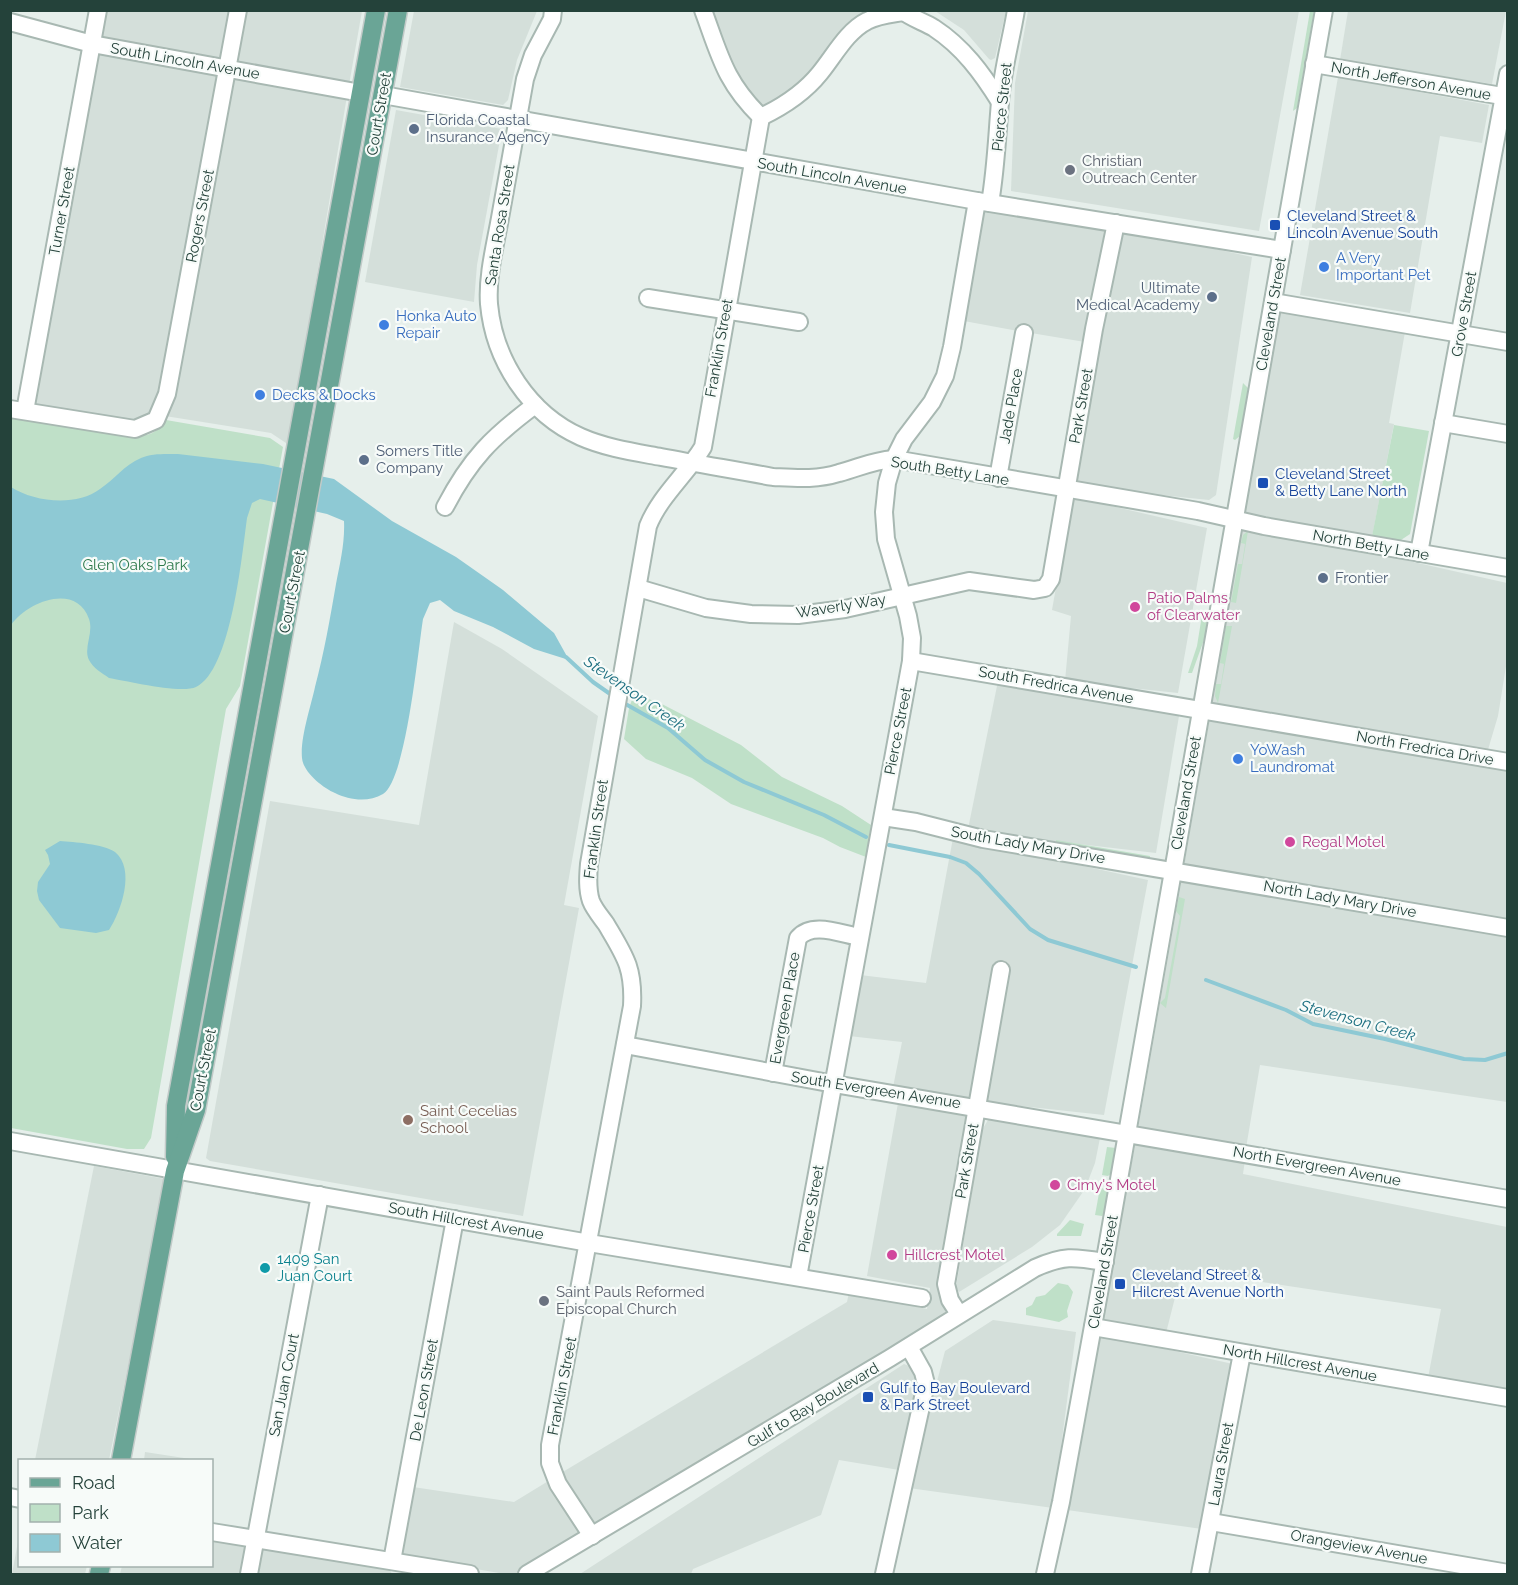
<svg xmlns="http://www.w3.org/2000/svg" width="1518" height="1585" font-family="Raleway,sans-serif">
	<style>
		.built { fill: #d4dfda }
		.green { fill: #bfe0c8 }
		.water { fill: #8ec9d4 }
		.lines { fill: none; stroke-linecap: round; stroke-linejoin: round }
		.stream { stroke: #8ec9d4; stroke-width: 4 }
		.minor-casing { stroke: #a8b8b2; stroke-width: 20 }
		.major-casing { stroke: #c2cac8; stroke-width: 21 }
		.minor { stroke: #fff; stroke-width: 16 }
		.major { stroke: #6aa596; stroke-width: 18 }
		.service-dot { fill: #5c6f8a; stroke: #f7fbf9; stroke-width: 2 }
		.worship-dot { fill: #6b7280; stroke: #f7fbf9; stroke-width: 2 }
		.transit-dot { fill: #1a4fb4; stroke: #f7fbf9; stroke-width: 2 }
		.shop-dot { fill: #3f7fe0; stroke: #f7fbf9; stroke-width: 2 }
		.hotel-dot { fill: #d1479c; stroke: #f7fbf9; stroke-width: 2 }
		.education-dot { fill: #8d6e63; stroke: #f7fbf9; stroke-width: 2 }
		.culture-dot { fill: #0f9aa8; stroke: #f7fbf9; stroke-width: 2 }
		.labels { text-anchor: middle; stroke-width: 4.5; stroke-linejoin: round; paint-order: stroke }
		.street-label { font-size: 15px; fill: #24423a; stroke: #f7fbf9 }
		.service-label { font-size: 15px; fill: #4e5e75; stroke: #f7fbf9; text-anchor: start }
		.worship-label { font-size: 15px; fill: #5b616d; stroke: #f7fbf9; text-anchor: start }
		.transit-label { font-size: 15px; fill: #164399; stroke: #f7fbf9; text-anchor: start }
		.shop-label { font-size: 15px; fill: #366cbe; stroke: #f7fbf9; text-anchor: start }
		.park-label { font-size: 15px; fill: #2d7a4b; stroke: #f7fbf9 }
		.hotel-label { font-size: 15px; fill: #b23c85; stroke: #f7fbf9; text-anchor: start }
		.education-label { font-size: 15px; fill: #785e54; stroke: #f7fbf9; text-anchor: start }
		.culture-label { font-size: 15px; fill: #0d838f; stroke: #f7fbf9; text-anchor: start }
		.water-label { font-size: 16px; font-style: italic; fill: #1c6f80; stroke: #f7fbf9 }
	</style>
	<rect width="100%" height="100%" fill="#e6efeb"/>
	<g class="built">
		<polygon points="105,11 231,11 222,62 100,39"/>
		<polygon points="245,11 362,11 349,85 235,64"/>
		<polygon points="414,11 537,11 517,60 508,100 503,105 400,87"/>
		<polygon points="710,11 879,11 797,89 762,110 734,74"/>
		<polygon points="935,11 1006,11 995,58 991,60 989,59 964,30"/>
		<polygon points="1028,11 1299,11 1259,231 1011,191 1015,83"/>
		<polygon points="1348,11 1506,11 1492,84 1340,60"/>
		<polygon points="97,51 220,74 161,392 150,416 134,423 33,407"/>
		<polygon points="233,76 347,96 288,447 286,443 271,433 165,416"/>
		<polygon points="1338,77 1489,105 1482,143 1440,136 1410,313 1300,295"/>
		<polygon points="396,110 502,129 477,265 474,302 365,282"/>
		<polygon points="983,208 1106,226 1085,342 1031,333 1031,328 1019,326 1018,331 964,321 973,278"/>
		<polygon points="1119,228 1252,257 1216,495 1209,500 1074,486"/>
		<polygon points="1279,309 1405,332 1389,423 1394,424 1372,537 1244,516"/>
		<polygon points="1072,497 1207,528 1178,693 1065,681 1071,616 1052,610"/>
		<polygon points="1242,528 1391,554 1391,557 1507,583 1507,660 1498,716 1487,753 1212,706"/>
		<polygon points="454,622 502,649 598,716 564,905 579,908 523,1216 210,1161 206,1158 270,801 419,825"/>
		<polygon points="998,681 1179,716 1156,853 984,833 968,829"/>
		<polygon points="1210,717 1507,768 1507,922 1184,866"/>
		<polygon points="953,838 1148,880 1104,1115 984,1102 1008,966 995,964 971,1100 893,1087 902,1042 849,1036 860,975 926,983"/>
		<polygon points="1182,878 1507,934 1507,1102 1260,1065 1246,1148 1138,1129"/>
		<polygon points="898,1103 966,1114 939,1281 939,1295 946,1308 944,1315 939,1320 594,1528 561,1473 847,1302 849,1292 927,1309 930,1288 867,1276"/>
		<polygon points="998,1118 1100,1138 1095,1163 1085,1189 1060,1225 1032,1247 959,1292 956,1287 982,1130 988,1120"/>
		<polygon points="1136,1141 1245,1160 1243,1174 1507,1227 1507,1392 1428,1378 1441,1309 1182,1270 1166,1333 1100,1322"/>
		<polygon points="94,1166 165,1179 162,1198 109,1460 35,1460"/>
		<polygon points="993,1320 1076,1332 1053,1508 909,1488 945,1351"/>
		<polygon points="1098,1334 1233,1364 1202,1529 1067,1510"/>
		<polygon points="904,1364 909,1366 919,1382 899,1470 839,1460 821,1515 693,1569 691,1574 580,1574"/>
		<polygon points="145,1452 197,1460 144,1460"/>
		<polygon points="550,1480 583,1534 515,1574 505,1574 400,1556 413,1487 514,1502"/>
		<polygon points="19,1536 20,1566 87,1566 85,1574 12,1574"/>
		<polygon points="212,1538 247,1544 242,1574 120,1574 122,1566 212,1566"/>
		<polygon points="261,1546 388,1566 392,1574 256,1574"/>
	</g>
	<g class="green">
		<polygon points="1310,11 1314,11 1297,108 1293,111"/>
		<polygon points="1243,383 1248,388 1240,436 1235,440 1233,439"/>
		<path d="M11,417L132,436C150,436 155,434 166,420L270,438L283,447L240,686L226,709L151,1138L144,1149H127L11,1128Z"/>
		<polygon points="1394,425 1429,431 1410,534 1398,542 1372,536"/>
		<polygon points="1248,531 1236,603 1231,602 1238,564 1242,564 1245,544 1241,543 1243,535"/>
		<polygon points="1202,615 1207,620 1205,637 1192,673 1188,673 1197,646"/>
		<polygon points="1226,626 1232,626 1218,703 1215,696 1216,684 1221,684 1224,664 1220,663"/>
		<polygon points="634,694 660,703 741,745 782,777 842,806 871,825 866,857 840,847 823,838 731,804 692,778 646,759 624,739 629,708"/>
		<polygon points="1056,840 1150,856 1150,858 1149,860 1056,844"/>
		<polygon points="1179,897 1185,899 1166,1008 1160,1003 1165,998 1180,916 1176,911"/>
		<polygon points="1107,1147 1116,1148 1112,1173 1108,1176 1102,1175"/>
		<polygon points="1100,1188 1106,1189 1109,1194 1106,1213 1102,1216 1095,1215"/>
		<polygon points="1070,1220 1084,1224 1081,1236 1057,1236 1057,1234"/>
		<polygon points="1058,1283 1068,1285 1073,1292 1067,1311 1068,1317 1059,1322 1026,1315 1026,1308 1032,1305 1036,1297 1045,1295"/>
	</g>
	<g class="water">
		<path d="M178,454L263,464L334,479L392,521L456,557L503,590L554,633L569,660L534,649L493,627L454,611L440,600L430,603L423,619C418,650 406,780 383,794C368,803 349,800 335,793C323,788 303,772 302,758C300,738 311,706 315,687C324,653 330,619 336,584C340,563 345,543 344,521L327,514L260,499L252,503L247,518C242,555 231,671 196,687C181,694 127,681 109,678C102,673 93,668 89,660C83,648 94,633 89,619C76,582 27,602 11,625V487C34,502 76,507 100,489C115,479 124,465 141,458C151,453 167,454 178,454Z"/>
		<path d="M60,841C74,842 103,844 115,852C136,869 121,912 109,930L96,933L60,928L39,900L37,891L38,882L50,864L48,855L45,850Z"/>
	</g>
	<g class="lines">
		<g class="stream">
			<polyline points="566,657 593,682 613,696"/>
			<polyline points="622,702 668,728 705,760 744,782 824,815 866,837"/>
			<polyline points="889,845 950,857 966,863 979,874 1030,929 1048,940 1136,967"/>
			<polyline points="1206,980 1286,1010 1313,1024 1385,1039 1464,1059 1485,1060 1508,1053"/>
		</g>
		<g class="minor-casing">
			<g id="minor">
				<path d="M553,10L552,19L533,55L525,79C517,125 508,172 500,218C495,246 487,276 489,304C494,360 529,414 581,437C606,448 634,452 661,457C698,464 735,470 773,477C795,478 817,480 839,473C861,467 871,461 894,459L1198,511L1264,526L1508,568"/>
				<path d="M703,10C720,56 725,82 761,117"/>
				<path d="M901,10C911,18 924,22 934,28C963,47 982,73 1000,102"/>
				<polyline points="10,22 92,44 361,93"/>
				<polyline points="1314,64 1508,97"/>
				<polyline points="383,95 977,201 1282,250"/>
				<path d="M761,117C784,106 804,93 820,73C834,56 847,31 867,21C878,15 891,14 903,12"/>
				<path d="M990,203C996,169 997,136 1000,102C1002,71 1011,41 1016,10"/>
				<polyline points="648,298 799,322"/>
				<polyline points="1273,302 1508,342"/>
				<polyline points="10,409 135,429 156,420 167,394 238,10"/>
				<polyline points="25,411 98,10"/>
				<polyline points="1443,423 1508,434"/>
				<polyline points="998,478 1024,333"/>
				<path d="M445,507C470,459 492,437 535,405"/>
				<polyline points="1419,553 1508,74"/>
				<polyline points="638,588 706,608 751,614 798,615 845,609 969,581 1034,590 1045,588 1051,579 1094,329 1116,223"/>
				<polyline points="911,661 1508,762"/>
				<polyline points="883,817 916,822 983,839 1508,928"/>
				<polyline points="625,1045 834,1084 1508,1199"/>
				<path d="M773,1073L798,938C812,921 841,934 860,937"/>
				<polyline points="10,1141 589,1243 922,1298"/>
				<polyline points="798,1277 911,661 912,638 908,616 886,539 884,512 887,483 894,459 904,439 932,402 945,376 952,347 977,201"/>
				<polyline points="959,1314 950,1300 946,1284 1001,970"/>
				<polyline points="1093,1327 1508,1398"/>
				<polyline points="10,1497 20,1499"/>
				<polyline points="1211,1522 1508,1573"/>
				<polyline points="212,1532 470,1574"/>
				<path d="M592,1536L558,1484L550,1463V1445L632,1006C634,968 625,956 606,924C601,917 594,909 591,901C587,889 588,876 589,864L648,526C660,496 686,475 703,447L761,117"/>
				<polyline points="392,1561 455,1219"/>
				<polyline points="249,1574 320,1195"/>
				<path d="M527,1574L890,1358L1035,1268C1064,1255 1074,1257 1105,1262"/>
				<polyline points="884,1574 926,1384 923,1372 909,1347"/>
				<polyline points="1045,1574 1061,1502 1101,1282 1324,10"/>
				<polyline points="1200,1574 1242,1353"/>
			</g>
		</g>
		<g class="major-casing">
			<g id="major">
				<polyline points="175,1157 176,1106 376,10"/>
				<polyline points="121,1460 175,1171 196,1110 398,10"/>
				<polyline points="99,1574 101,1566"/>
			</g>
		</g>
		<use href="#minor" class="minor"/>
		<use href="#major" class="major"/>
	</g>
	<g class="service-dot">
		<circle cx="414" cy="129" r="6"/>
		<circle cx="1212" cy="297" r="6"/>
		<circle cx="364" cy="460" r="6"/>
		<circle cx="1323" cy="578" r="6"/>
	</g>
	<g class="worship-dot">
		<circle cx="1070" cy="170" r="6"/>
		<circle cx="544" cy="1301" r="6"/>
	</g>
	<g class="transit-dot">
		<rect x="1269" y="219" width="12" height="12" rx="3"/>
		<rect x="1257" y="477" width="12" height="12" rx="3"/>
		<rect x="1114" y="1278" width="12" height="12" rx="3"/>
		<rect x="862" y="1391" width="12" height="12" rx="3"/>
	</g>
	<g class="shop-dot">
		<circle cx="1324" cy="267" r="6"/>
		<circle cx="384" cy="325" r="6"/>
		<circle cx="260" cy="395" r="6"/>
		<circle cx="1238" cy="759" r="6"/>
	</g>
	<g class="hotel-dot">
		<circle cx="1135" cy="607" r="6"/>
		<circle cx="1290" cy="842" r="6"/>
		<circle cx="1055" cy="1185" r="6"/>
		<circle cx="892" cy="1255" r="6"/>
	</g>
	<circle class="education-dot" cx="408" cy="1120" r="6"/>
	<circle class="culture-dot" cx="265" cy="1268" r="6"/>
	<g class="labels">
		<g class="street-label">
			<text transform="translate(185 61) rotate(10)" y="5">South Lincoln Avenue</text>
			<text transform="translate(1411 81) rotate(10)" y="5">North Jefferson Avenue</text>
			<text transform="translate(1002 107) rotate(-84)" y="5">Pierce Street</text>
			<text transform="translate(379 114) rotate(-80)" y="5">Court Street</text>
			<text transform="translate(832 176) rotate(10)" y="5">South Lincoln Avenue</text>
			<text transform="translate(62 211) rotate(-80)" y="5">Turner Street</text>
			<text transform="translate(200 216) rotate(-79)" y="5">Rogers Street</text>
			<text transform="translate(500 225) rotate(-81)" y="5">Santa Rosa Street</text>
			<text transform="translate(1271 314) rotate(-80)" y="5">Cleveland Street</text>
			<text transform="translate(1464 314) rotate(-80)" y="5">Grove Street</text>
			<text transform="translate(719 348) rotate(-80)" y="5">Franklin Street</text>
			<text transform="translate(1011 406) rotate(-80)" y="5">Jade Place</text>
			<text transform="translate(1081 406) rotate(-80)" y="5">Park Street</text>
			<text transform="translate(950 471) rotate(9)" y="5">South Betty Lane</text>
			<text transform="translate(1371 545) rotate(10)" y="5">North Betty Lane</text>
			<text transform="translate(292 592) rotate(-79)" y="5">Court Street</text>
			<text transform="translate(841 606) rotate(-9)" y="5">Waverly Way</text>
			<text transform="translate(1056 685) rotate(10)" y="5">South Fredrica Avenue</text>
			<text transform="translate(898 731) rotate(-79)" y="5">Pierce Street</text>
			<text transform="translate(1425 748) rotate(10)" y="5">North Fredrica Drive</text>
			<text transform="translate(1186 793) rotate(-80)" y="5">Cleveland Street</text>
			<text transform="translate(596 829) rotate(-82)" y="5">Franklin Street</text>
			<text transform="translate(1028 845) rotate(10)" y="5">South Lady Mary Drive</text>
			<text transform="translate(1340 899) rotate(10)" y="5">North Lady Mary Drive</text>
			<text transform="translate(785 1008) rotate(-80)" y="5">Evergreen Place</text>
			<text transform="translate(203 1070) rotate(-79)" y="5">Court Street</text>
			<text transform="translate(876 1090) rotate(9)" y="5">South Evergreen Avenue</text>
			<text transform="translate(967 1161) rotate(-80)" y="5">Park Street</text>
			<text transform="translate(1317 1166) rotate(10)" y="5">North Evergreen Avenue</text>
			<text transform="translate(811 1209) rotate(-80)" y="5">Pierce Street</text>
			<text transform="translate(466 1221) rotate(10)" y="5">South Hillcrest Avenue</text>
			<text transform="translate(1103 1272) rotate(-80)" y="5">Cleveland Street</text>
			<text transform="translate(1300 1363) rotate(10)" y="5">North Hillcrest Avenue</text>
			<text transform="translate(284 1385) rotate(-79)" y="5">San Juan Court</text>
			<text transform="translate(562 1386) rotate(-79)" y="5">Franklin Street</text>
			<text transform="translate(424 1390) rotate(-80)" y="5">De Leon Street</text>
			<text transform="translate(813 1405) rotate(-31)" y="5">Gulf to Bay Boulevard</text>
			<text transform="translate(1221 1464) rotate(-80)" y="5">Laura Street</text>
			<text transform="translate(1359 1547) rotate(10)" y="5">Orangeview Avenue</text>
		</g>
		<g class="service-label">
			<text x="426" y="125">Florida Coastal<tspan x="426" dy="17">Insurance Agency</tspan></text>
			<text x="1200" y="293" text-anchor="end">Ultimate<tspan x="1200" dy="17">Medical Academy</tspan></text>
			<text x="376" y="456">Somers Title<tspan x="376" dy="17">Company</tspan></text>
			<text x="1335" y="583">Frontier</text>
		</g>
		<g class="worship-label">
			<text x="1082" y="166">Christian<tspan x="1082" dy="17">Outreach Center</tspan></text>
			<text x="556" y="1297">Saint Pauls Reformed<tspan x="556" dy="17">Episcopal Church</tspan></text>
		</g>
		<g class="transit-label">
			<text x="1287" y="221">Cleveland Street &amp;<tspan x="1287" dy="17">Lincoln Avenue South</tspan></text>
			<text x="1275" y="479">Cleveland Street<tspan x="1275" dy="17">&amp; Betty Lane North</tspan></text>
			<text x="1132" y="1280">Cleveland Street &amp;<tspan x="1132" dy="17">Hilcrest Avenue North</tspan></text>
			<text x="880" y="1393">Gulf to Bay Boulevard<tspan x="880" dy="17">&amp; Park Street</tspan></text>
		</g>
		<g class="shop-label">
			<text x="1336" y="263">A Very<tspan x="1336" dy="17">Important Pet</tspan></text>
			<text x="396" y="321">Honka Auto<tspan x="396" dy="17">Repair</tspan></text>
			<text x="272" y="400">Decks &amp; Docks</text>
			<text x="1250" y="755">YoWash<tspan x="1250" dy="17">Laundromat</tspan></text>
		</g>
		<g class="park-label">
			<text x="135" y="570">Glen Oaks Park</text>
		</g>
		<g class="hotel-label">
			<text x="1147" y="603">Patio Palms<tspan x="1147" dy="17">of Clearwater</tspan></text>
			<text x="1302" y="847">Regal Motel</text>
			<text x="1067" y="1190">Cimy's Motel</text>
			<text x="904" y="1260">Hillcrest Motel</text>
		</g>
		<g class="education-label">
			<text x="420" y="1116">Saint Cecelias<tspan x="420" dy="17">School</tspan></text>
		</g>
		<g class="culture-label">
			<text x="277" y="1264">1409 San<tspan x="277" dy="17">Juan Court</tspan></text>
		</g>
		<g class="water-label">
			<text transform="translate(635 693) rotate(35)" y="6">Stevenson Creek</text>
			<text transform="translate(1358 1020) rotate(15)" y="6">Stevenson Creek</text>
		</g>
	</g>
	<rect width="1518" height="1585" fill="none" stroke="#24423a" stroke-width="24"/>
	<rect x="18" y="1459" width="195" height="108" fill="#f7fbf9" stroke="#a3b1ad" stroke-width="1.5"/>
	<rect x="30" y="1478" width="30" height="9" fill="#6aa596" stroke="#a3b1ad" stroke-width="1.5"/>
	<text x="72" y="1489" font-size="18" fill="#24423a">Road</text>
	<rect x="30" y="1504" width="30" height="18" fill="#bfe0c8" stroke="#a3b1ad" stroke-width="1.5"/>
	<text x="72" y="1519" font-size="18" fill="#24423a">Park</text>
	<rect x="30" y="1534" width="30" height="18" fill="#8ec9d4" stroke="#a3b1ad" stroke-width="1.5"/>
	<text x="72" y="1549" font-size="18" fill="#24423a">Water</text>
</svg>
